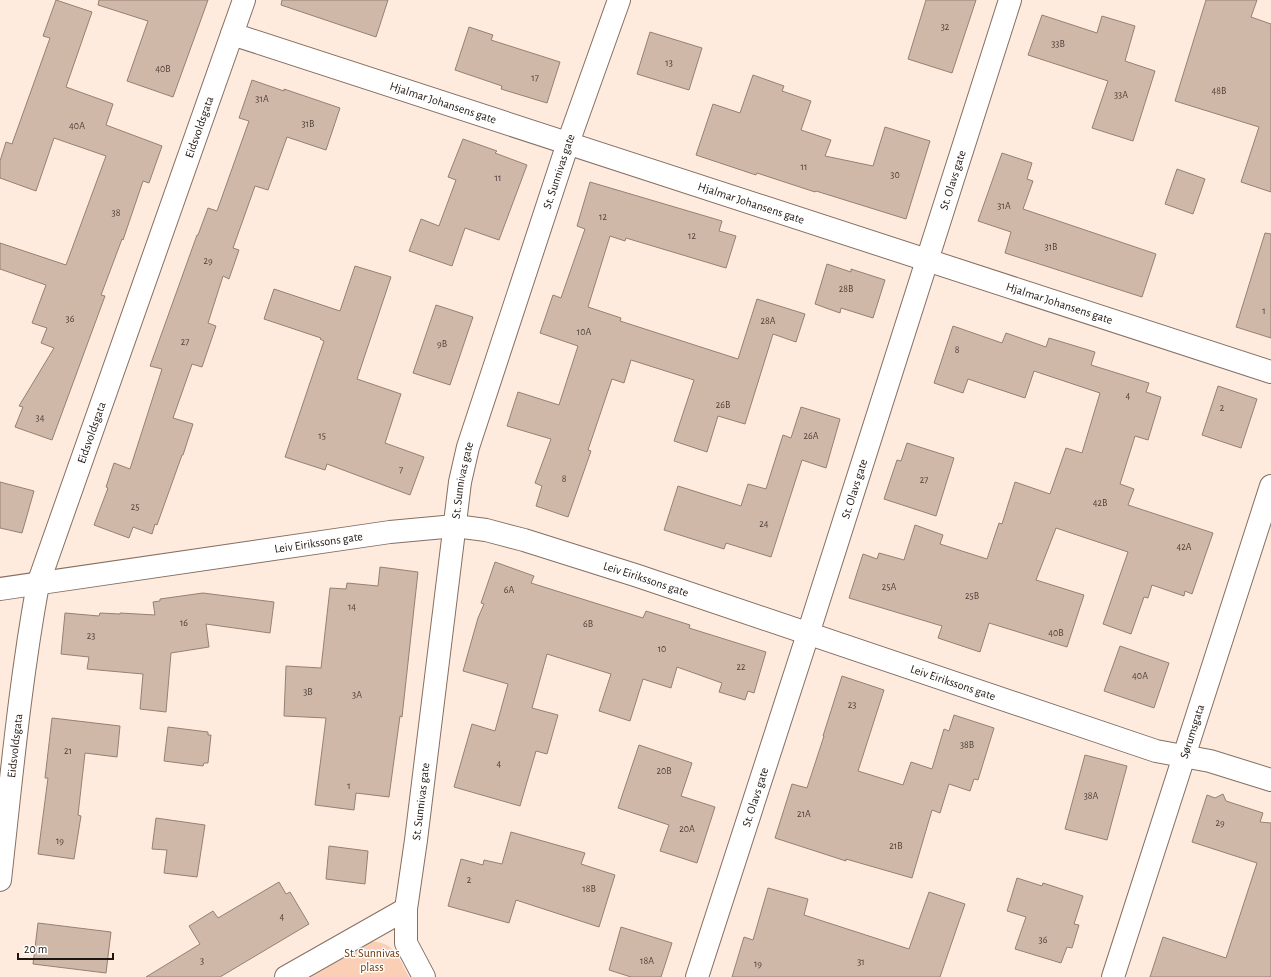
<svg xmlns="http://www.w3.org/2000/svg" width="1271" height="977" font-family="'Alegreya Sans',sans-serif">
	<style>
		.green { fill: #facfb5 }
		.building { fill: #d0b8a9; stroke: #968072 }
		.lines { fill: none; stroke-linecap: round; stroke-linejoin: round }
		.street-casing { stroke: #856f62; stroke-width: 24 }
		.secondary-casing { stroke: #856f62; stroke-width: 24 }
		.street { stroke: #fff; stroke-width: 22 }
		.secondary { stroke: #fff; stroke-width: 22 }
		.labels { text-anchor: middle; stroke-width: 3; stroke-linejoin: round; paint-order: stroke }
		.number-label { font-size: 10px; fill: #4c3f38 }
		.street-label { font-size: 12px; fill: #201712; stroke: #fff }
		.park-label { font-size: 12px; fill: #6d3505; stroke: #fff }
	</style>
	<rect width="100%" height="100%" fill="#ffebde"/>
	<path class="green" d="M366,941C395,941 397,955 409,977H301Z"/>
	<g class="building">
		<polygon points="56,0 92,12 66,87 113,104 106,125 162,146 149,183 143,181 123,240 122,239 101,295 105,296 52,440 15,427 23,407 19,406 54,348 41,343 47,328 32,323 46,285 0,269 0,243 66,265 106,156 54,138 36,191 0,178 0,161 6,142 12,144 50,38 43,36"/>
		<polygon points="99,0 208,0 173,97 127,81 148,21 98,5"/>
		<polygon points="282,0 388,0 376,37 281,5"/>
		<polygon points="926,0 976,0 952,73 908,59"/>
		<polygon points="1206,0 1257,0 1251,17 1271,24 1271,192 1241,182 1259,127 1175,101"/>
		<polygon points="1042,15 1097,33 1102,16 1135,26 1125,61 1155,71 1133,141 1092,128 1108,81 1028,55"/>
		<polygon points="469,27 493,35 491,40 560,62 547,103 501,89 502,86 455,70"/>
		<polygon points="650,32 702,48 689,90 637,74"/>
		<polygon points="753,75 784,86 782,91 811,101 801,130 831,140 825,156 873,166 885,127 930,141 906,219 816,191 815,192 757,173 756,175 696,155 713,104 740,113"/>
		<polygon points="252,80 284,91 284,89 340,108 326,150 287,137 268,190 255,186 233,248 239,250 229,279 223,276 208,323 216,326 202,367 192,364 173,418 193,424 183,455 182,455 157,525 155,524 152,534 133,527 129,538 94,525 108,488 106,487 114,463 130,469 162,369 150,366 197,235 198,235 208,208 217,211 249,121 239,118"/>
		<polygon points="463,139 497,151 495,153 527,165 499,240 465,228 452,266 409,251 421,219 439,226 456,180 448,177"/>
		<polygon points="1002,153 1032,163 1027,179 1033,181 1023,209 1156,254 1142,297 1005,253 1011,232 978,221"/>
		<polygon points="1177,169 1205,179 1193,214 1165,204"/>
		<polygon points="590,182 722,221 719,231 736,236 726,268 626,238 625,241 610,236 588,307 621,318 620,321 738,359 757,299 805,314 796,342 773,334 745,424 718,416 707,452 674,441 694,380 631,360 624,383 612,379 588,450 591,451 568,517 536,506 542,486 535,483 551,439 507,426 518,392 559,405 578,346 540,333 553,295 561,298 585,229 577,226"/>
		<polygon points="1265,233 1271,234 1271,338 1236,327"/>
		<polygon points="827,264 851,272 851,269 885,280 873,318 841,308 840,313 815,304"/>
		<polygon points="355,266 391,277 357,379 401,394 385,443 424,457 410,495 327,464 325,470 285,457 324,341 320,339 321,338 264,319 274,289 340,311"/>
		<polygon points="436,305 473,317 450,385 413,373"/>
		<polygon points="953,326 1002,343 1006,333 1046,347 1049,338 1095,352 1091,365 1149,383 1146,392 1161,397 1148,440 1135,436 1120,484 1134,489 1128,505 1213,533 1192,594 1185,591 1184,596 1152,585 1148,598 1144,597 1131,634 1103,624 1128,552 1056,528 1036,580 1084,595 1067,647 989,623 980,652 938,638 942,626 849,598 863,554 877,559 879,553 904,560 915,525 943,535 940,544 987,559 999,523 1002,524 1015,482 1050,494 1066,448 1082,453 1100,393 1034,371 1025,398 968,379 963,393 934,383"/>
		<polygon points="1218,386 1257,399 1241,448 1202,435"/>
		<polygon points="801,407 840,419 826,468 802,460 771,557 726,543 724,549 664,530 678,486 741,506 748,484 766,489 783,435 791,438"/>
		<polygon points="907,443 954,458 936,516 884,499 897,460 901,461"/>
		<polygon points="0,482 34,491 22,533 0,528"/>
		<polygon points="495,562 534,576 531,583 643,618 646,611 690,625 689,628 766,652 754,693 748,691 745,700 719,692 722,683 677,667 671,688 643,679 630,721 599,711 611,674 547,654 532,708 558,715 547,754 536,751 520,806 454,787 472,724 495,731 508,684 463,671 478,618 484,604 481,603"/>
		<polygon points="380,567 418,572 402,717 400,716 389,797 356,793 354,810 315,805 326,718 284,716 286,666 321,668 330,588 346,589 347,583 378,586"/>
		<polygon points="203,593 274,602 270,633 206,624 209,647 171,653 166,712 140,709 143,674 87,669 89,657 61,654 65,613 99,616 100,613 120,614 120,613 155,615 153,602 160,601 160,599"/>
		<polygon points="1120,646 1169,663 1154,708 1104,691"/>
		<polygon points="842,676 884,690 858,771 903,785 911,762 932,769 944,729 949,731 954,715 994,728 978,780 974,779 970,791 949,784 940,813 932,810 912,878 846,859 846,861 775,838 792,784 807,788 824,736 823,736"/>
		<polygon points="52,718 120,726 117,757 85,753 78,815 81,816 74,859 38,854 48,778 45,778"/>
		<polygon points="168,727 208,732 208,735 211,735 208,763 204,763 203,766 164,761"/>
		<polygon points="639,745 692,763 681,796 715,807 697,863 660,851 669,825 618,808"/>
		<polygon points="1085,755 1127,766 1107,840 1065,829"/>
		<polygon points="1223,794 1226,801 1263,813 1260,822 1271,823 1271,977 1150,977 1163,937 1226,958 1257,863 1192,842 1207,795 1215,798"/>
		<polygon points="156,818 205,825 197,877 164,873 167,850 152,849"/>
		<polygon points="511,832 585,853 581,864 615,875 599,927 516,900 509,923 448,906 461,859 483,865 484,860 502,864"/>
		<polygon points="329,846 368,851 365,884 326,879"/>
		<polygon points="1017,878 1042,886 1043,883 1083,896 1074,924 1079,925 1072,948 1067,947 1061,963 1015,949 1026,917 1007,911"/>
		<polygon points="279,882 286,894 290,892 309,924 220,977 146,977 200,944 189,926 213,911 218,918"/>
		<polygon points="768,888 808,899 804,915 909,949 929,892 965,904 940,977 732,977 744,937 753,940"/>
		<polygon points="38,923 111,932 106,973 33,964"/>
		<polygon points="621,927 672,943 661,977 631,977 609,970"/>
	</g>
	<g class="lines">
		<g class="street-casing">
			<g id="street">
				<path id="s1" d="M232,34L1271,372"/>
				<path id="s2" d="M0,589L390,532L455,526L486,530L524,540L638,576L1156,751L1210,761L1271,780"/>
				<path id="s3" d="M0,880C11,781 20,682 38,584L244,0"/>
				<polyline points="286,977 406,909"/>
				<path id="s4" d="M424,977L406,943V909L416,840L460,482L468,447L568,143L619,0"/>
				<path id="s5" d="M697,977L808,634L1010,0"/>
			</g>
		</g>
		<g class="secondary-casing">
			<g id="secondary">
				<path id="s6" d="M1113,977L1271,486"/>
			</g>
		</g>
		<use href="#street" class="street"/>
		<use href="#secondary" class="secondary"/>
	</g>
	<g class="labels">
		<g class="number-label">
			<text x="945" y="30">32</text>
			<text x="1058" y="47">33B</text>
			<text x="669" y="66">13</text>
			<text x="163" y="72">40B</text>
			<text x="535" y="81">17</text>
			<text x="1219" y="94">48B</text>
			<text x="1121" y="98">33A</text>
			<text x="262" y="102">31A</text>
			<text x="308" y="127">31B</text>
			<text x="77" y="129">40A</text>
			<text x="804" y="170">11</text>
			<text x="895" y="178">30</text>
			<text x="498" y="181">11</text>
			<text x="1004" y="209">31A</text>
			<text x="116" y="216">38</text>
			<text x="603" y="220">12</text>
			<text x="692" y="239">12</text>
			<text x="1051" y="250">31B</text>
			<text x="208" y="264">29</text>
			<text x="846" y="292">28B</text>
			<text x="1264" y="314">1</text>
			<text x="70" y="322">36</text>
			<text x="768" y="324">28A</text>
			<text x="584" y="335">10A</text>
			<text x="185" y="345">27</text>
			<text x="442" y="347">9B</text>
			<text x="957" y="353">8</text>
			<text x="1128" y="399">4</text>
			<text x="723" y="408">26B</text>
			<text x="1222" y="411">2</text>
			<text x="40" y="421">34</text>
			<text x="322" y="439">15</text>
			<text x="811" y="439">26A</text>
			<text x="401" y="473">7</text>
			<text x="564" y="482">8</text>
			<text x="924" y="483">27</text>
			<text x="1100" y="506">42B</text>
			<text x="135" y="510">25</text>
			<text x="764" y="527">24</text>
			<text x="1184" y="550">42A</text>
			<text x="889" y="590">25A</text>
			<text x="509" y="593">6A</text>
			<text x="972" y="599">25B</text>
			<text x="352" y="610">14</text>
			<text x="184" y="626">16</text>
			<text x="588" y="627">6B</text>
			<text x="1056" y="636">40B</text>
			<text x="91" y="639">23</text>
			<text x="662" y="652">10</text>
			<text x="741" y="670">22</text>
			<text x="1140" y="679">40A</text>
			<text x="308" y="695">3B</text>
			<text x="357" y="698">3A</text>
			<text x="852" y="708">23</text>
			<text x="967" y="748">38B</text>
			<text x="68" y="754">21</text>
			<text x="499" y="767">4</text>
			<text x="664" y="774">20B</text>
			<text x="349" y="789">1</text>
			<text x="1091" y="799">38A</text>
			<text x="804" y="817">21A</text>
			<text x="1220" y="826">29</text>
			<text x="687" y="832">20A</text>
			<text x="60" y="844">19</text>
			<text x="896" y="849">21B</text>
			<text x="469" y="883">2</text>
			<text x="589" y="892">18B</text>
			<text x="282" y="920">4</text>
			<text x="1043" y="943">36</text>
			<text x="202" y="964">3</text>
			<text x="647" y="964">18A</text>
			<text x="861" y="965">31</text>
			<text x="758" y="967">19</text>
		</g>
		<g class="street-label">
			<text dy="4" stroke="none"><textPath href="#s1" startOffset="222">Hjalmar Johansens gate</textPath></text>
			<text dy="4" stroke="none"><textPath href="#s3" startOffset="783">Eidsvoldsgata</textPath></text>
			<text dy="4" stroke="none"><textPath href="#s4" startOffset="829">St. Sunnivas gate</textPath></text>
			<text dy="4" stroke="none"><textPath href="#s5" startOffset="837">St. Olavs gate</textPath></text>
			<text dy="4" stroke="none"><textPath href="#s1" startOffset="546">Hjalmar Johansens gate</textPath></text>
			<text dy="4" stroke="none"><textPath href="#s1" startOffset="870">Hjalmar Johansens gate</textPath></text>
			<text dy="4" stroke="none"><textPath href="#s3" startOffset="459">Eidsvoldsgata</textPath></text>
			<text dy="4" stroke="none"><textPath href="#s4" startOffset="505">St. Sunnivas gate</textPath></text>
			<text dy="4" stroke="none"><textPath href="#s5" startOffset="513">St. Olavs gate</textPath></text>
			<text dy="4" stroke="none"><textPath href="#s2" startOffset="322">Leiv Eirikssons gate</textPath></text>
			<text dy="4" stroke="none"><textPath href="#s2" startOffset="658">Leiv Eirikssons gate</textPath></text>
			<text dy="4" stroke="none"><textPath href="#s2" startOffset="982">Leiv Eirikssons gate</textPath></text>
			<text dy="4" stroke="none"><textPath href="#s6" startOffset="258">Sørumsgata</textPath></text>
			<text dy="4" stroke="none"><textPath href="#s3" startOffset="135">Eidsvoldsgata</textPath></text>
			<text dy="4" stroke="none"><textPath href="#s5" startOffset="189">St. Olavs gate</textPath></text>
			<text dy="4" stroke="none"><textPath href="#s4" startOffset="181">St. Sunnivas gate</textPath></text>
		</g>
		<g class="park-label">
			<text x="372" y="957">St. Sunnivas<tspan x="372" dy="14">plass</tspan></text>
		</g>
	</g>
	<path d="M18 953v6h95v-6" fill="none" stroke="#201712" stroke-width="2"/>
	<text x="24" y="953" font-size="12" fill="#201712" stroke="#ffffff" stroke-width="3" paint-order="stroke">20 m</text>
</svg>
